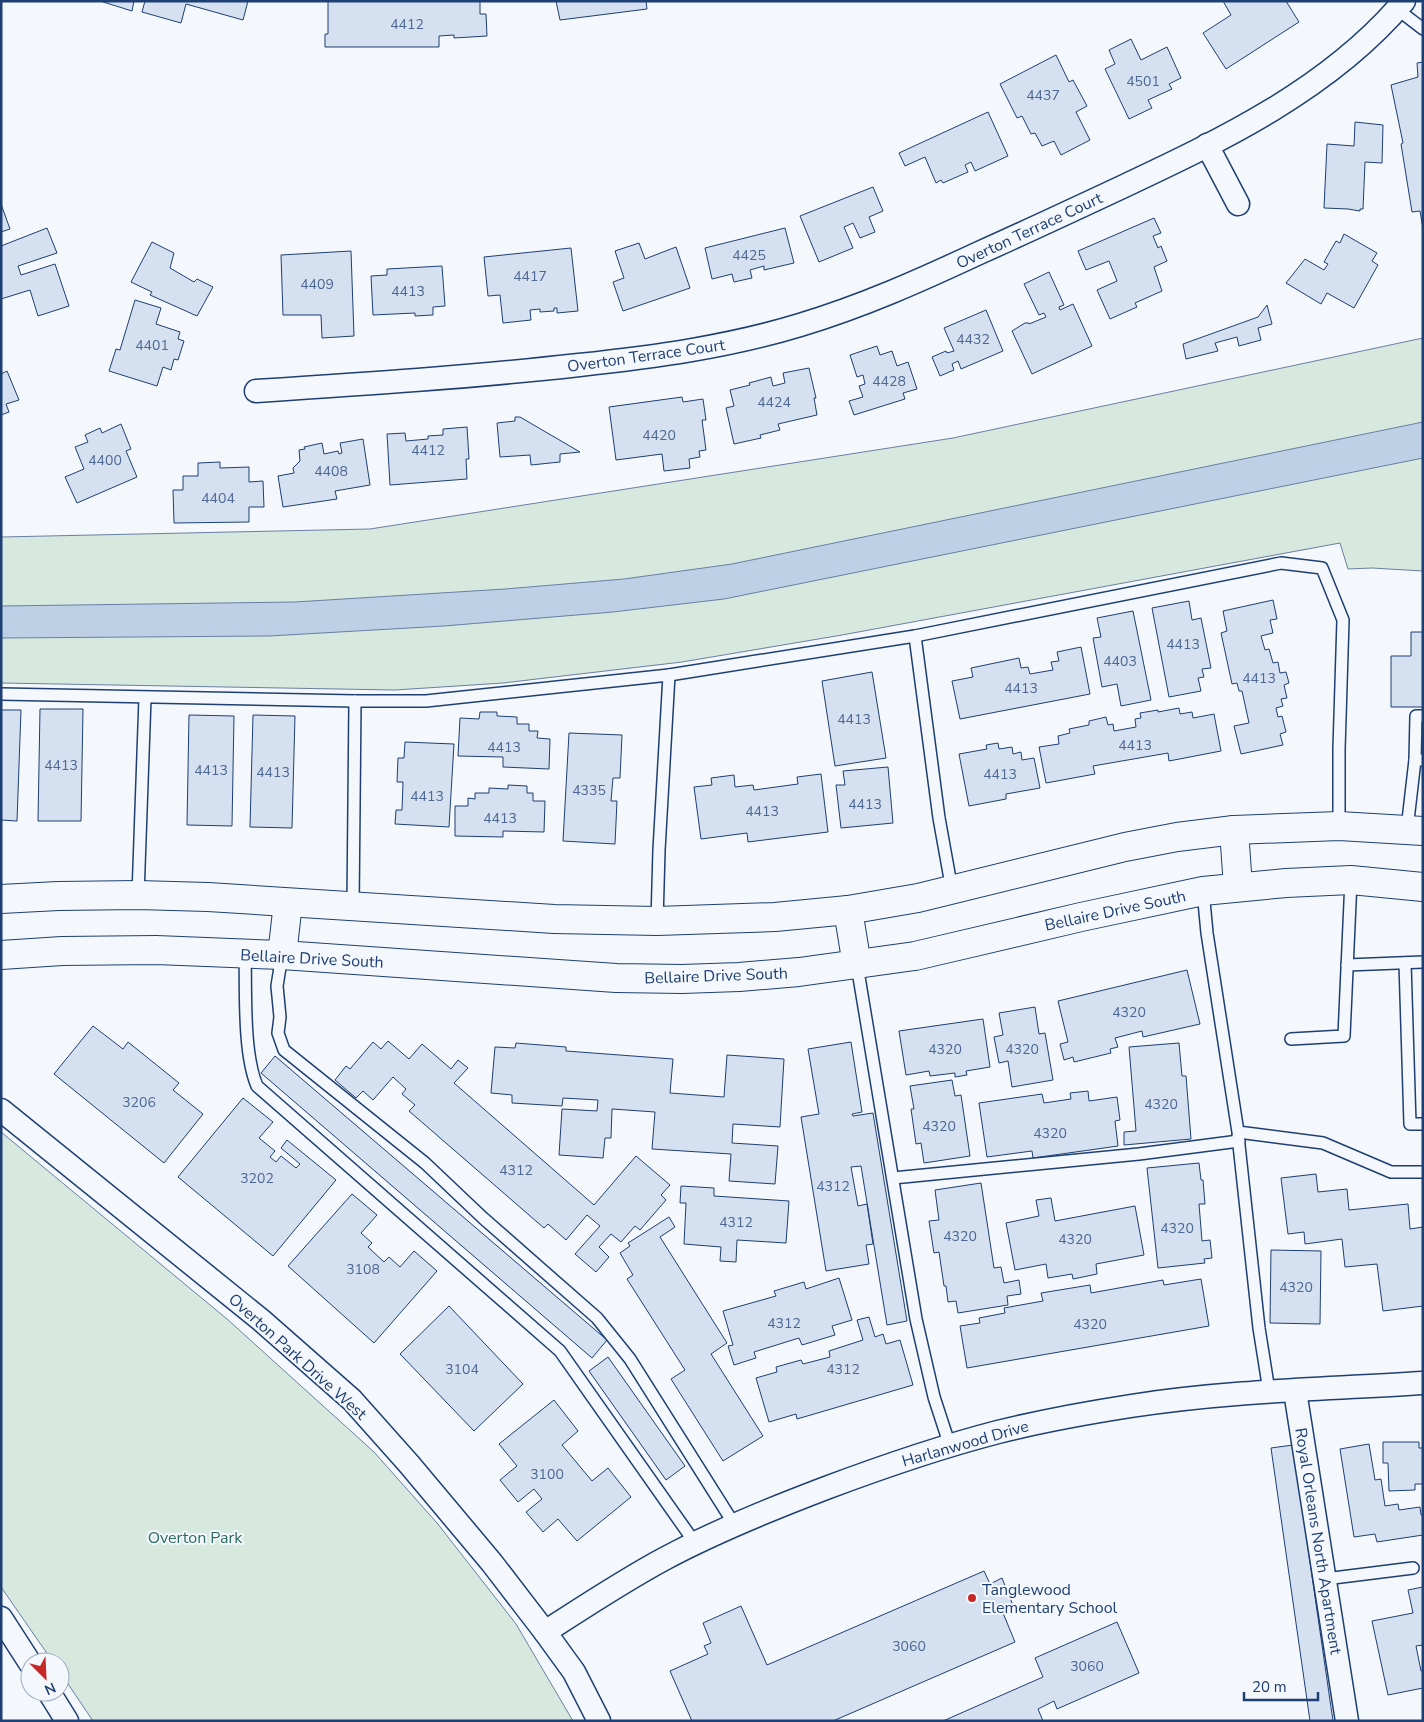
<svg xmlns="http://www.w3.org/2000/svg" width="1424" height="1722" font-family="'Nunito Sans',sans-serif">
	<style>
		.green { fill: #d7e8df; stroke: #687fa3 }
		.water { fill: #bed0e5; stroke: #687fa3 }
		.building { fill: #d5e0f0; stroke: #1d3f73 }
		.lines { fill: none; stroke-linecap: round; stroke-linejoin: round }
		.lane-casing { stroke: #1d3f73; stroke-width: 14 }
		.street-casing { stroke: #1d3f73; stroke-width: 25 }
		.secondary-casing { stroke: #1d3f73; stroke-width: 30 }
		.lane { stroke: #f4f7fb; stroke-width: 11 }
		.street { stroke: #f4f7fb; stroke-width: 22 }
		.secondary { stroke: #f4f7fb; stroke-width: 28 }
		.poi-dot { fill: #c62828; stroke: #f4f7fb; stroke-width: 2 }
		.labels { text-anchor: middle; stroke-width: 4; stroke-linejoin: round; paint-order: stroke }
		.number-label { font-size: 14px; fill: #4b6792 }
		.street-label { font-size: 16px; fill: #1d3f73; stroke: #f4f7fb }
		.park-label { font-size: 16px; fill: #2c6c60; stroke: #f4f7fb }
		.poi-label { font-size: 16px; fill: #1d3f73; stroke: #f4f7fb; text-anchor: start }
	</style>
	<rect width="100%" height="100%" fill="#f4f7fb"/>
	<g class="green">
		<polygon points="1423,338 1423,571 1372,568 1348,569 1340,543 842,635 682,662 503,683 395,690 1,683 1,537 370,529 953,438"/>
		<polygon points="1,1132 227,1319 374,1452 437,1523 516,1624 573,1721 93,1721 60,1672 60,1662 53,1662 1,1587"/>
	</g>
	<polygon class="water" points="1423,422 1423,458 724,599 613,612 444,626 269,636 1,638 1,606 295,602 505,589 624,579 732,564"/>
	<g class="building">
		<polygon points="100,1 134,1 132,11"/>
		<polygon points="145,1 248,1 243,20 186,4 181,23 142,12"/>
		<polygon points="328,1 480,1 480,14 486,14 487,36 454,38 454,35 439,36 439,47 325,47 325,34 328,34"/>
		<polygon points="556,1 646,1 647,9 560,20"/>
		<polygon points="1223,1 1286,1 1299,22 1226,69 1203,33 1231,15"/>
		<polygon points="1131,39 1141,60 1167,47 1181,78 1169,84 1172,89 1148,100 1152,108 1129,119 1105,69 1115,64 1109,50"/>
		<polygon points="1056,55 1069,82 1073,80 1087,106 1076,112 1090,140 1061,155 1054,141 1042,146 1035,133 1031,134 1022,116 1017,118 1000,84"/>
		<polygon points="1423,62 1423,229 1420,211 1412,212 1401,144 1403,143 1391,85 1418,77 1417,63"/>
		<polygon points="988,112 1008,156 975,171 971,162 965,165 968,172 943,183 941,180 936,183 925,157 905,166 899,153"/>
		<polygon points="1355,122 1383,125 1382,163 1365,162 1363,209 1360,209 1360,211 1348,209 1324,208 1327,144 1354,146"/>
		<polygon points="873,187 883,211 869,217 875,232 860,238 853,223 844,227 853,248 819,262 800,216"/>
		<polygon points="1,204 10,229 1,232"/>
		<polygon points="1154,218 1161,233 1153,236 1158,248 1161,246 1167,261 1154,267 1162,291 1135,303 1137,307 1110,319 1097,290 1117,281 1109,261 1086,270 1078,251"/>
		<polygon points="47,228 57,253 18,266 21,275 55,264 69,306 38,316 30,290 1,299 1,246"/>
		<polygon points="785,228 794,263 764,270 764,266 750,270 752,278 734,282 732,274 712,279 705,248"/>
		<polygon points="1344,234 1377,253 1372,261 1378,265 1354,308 1327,293 1321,304 1286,283 1305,259 1324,270 1328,264 1324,262 1336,241 1340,243"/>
		<polygon points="152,242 174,253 170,268 194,282 197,279 213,287 197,316 150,295 152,292 131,282"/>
		<polygon points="639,243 645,259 676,247 690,288 623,311 613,282 624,278 615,251"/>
		<polygon points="571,248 578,311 557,313 557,308 554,308 554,311 540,312 540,309 530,310 531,320 503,323 500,295 488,296 484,257"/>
		<polygon points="351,251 354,336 322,338 321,315 283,315 281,255"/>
		<polygon points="442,266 445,306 433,307 433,315 415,316 415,313 373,315 371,276 387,275 387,269"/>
		<polygon points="1049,272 1064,305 1059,307 1060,310 1073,304 1092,346 1032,374 1012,331 1025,323 1029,323 1029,324 1046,317 1044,313 1039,315 1024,284"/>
		<polygon points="135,300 161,308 156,324 180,332 178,339 184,341 178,360 174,359 171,370 163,367 157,386 109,371 116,349 120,350"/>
		<polygon points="1267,305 1272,324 1258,328 1261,340 1239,346 1237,337 1215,343 1218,351 1186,359 1183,344 1258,317"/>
		<polygon points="986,310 1003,351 961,369 958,361 952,364 954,370 940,376 932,357 946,351 947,353 954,351 944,328"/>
		<polygon points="877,346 880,355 892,351 897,366 908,362 917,389 903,393 905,399 854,415 849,401 863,397 859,386 865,384 863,375 857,377 850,355"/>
		<polygon points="809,368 816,398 814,398 817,415 778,424 780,430 760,435 761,438 734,444 726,408 734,406 730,390 750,385 749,383 771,377 773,386 785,383 783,373"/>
		<polygon points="7,371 19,400 6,404 9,412 1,415 1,374"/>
		<polygon points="682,397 683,402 703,399 706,420 702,420 706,450 699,451 700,457 689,459 690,468 664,471 662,454 616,460 609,407"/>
		<polygon points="515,417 520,417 580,452 560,454 560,462 531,465 530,455 500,457 497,423 515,421"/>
		<polygon points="121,424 131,449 126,451 137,477 77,503 65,477 84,469 75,447 88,442 85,435 100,428 102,433"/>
		<polygon points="467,427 469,459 466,459 467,479 390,485 387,434 405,433 406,441 428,439 428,436 443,435 443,429"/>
		<polygon points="363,439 370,485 335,491 337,499 283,507 278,476 294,473 293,468 300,461 299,450 305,449 304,447 322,443 324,454 338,451 339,454 342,453 340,443"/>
		<polygon points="220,462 220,468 249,467 249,482 263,481 264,507 249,507 249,522 174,523 173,490 183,490 183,476 198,476 198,463"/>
		<polygon points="1273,600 1277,619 1270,620 1273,633 1261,636 1265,650 1269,649 1273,663 1278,662 1280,673 1286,672 1289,683 1284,685 1287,698 1281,699 1283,706 1276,708 1278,717 1282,716 1286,732 1280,734 1283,745 1241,754 1234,726 1249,723 1242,691 1239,691 1237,683 1232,684 1221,633 1227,631 1223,611"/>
		<polygon points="1189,601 1192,620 1201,618 1211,668 1202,669 1204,677 1198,678 1201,691 1169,697 1152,608"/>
		<polygon points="1133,611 1151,700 1121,706 1117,684 1102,687 1093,638 1101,637 1097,618"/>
		<polygon points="1411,632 1423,632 1423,707 1391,707 1391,656 1411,656"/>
		<polygon points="1081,647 1090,694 960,719 952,681 973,677 971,668 1019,658 1021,668 1028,667 1030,674 1053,670 1051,662 1059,661 1057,652"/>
		<polygon points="872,672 886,758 835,766 822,681"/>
		<polygon points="1179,708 1180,714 1192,712 1193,718 1214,714 1221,751 1169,761 1168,753 1093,766 1095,774 1046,783 1039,747 1059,744 1058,736 1070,733 1069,729 1089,725 1089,721 1106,717 1108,725 1113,724 1114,731 1136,727 1135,719 1141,718 1140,713 1158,710 1158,712"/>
		<polygon points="40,709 83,709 81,821 38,821"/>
		<polygon points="1,710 21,710 17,821 1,820"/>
		<polygon points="480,712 497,712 497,716 517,717 517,724 529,724 529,731 538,731 537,738 550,739 549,769 503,767 503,757 458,756 460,718 479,719"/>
		<polygon points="189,715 234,716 232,826 187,825"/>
		<polygon points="253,715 295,716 292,828 250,827"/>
		<polygon points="569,733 622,735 620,778 613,778 611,801 617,801 615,844 563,841"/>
		<polygon points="405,742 454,744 449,827 395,824 396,810 402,810 403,782 397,782 398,758 404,758"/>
		<polygon points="998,743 999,749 1012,747 1013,754 1021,752 1022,760 1034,758 1040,788 1006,794 1006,799 969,806 959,754 987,749 986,745"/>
		<polygon points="888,767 893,823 841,828 836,785 845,785 843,771"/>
		<polygon points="821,774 828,832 748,842 747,833 701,839 694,787 712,785 711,778 734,775 735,787 753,785 754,790 798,784 797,777"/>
		<polygon points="508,785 527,786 527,793 533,793 533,801 545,801 544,832 503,831 503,837 455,836 455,806 468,806 468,798 475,799 475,793 489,793 489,788 508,789"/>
		<polygon points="1187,970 1200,1024 1143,1037 1142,1031 1115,1038 1118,1047 1110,1049 1111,1053 1074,1062 1073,1057 1064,1060 1060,1044 1068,1042 1058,1001"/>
		<polygon points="1035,1007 1039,1034 1045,1033 1053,1080 1012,1087 1008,1061 999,1063 994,1037 1003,1035 999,1013"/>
		<polygon points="983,1019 990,1067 966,1071 967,1075 955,1077 955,1073 930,1076 929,1071 906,1075 899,1031"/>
		<polygon points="93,1026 123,1049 128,1042 179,1083 173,1090 203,1114 164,1163 54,1074"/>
		<polygon points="388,1041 409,1059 422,1044 451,1069 458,1060 468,1068 454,1083 594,1205 636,1156 670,1185 661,1195 666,1200 640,1230 635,1226 621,1242 611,1234 599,1247 609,1257 596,1272 575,1254 600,1226 587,1215 566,1240 548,1224 544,1228 409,1111 415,1105 402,1094 406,1089 393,1077 373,1100 363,1091 356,1098 335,1080 346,1066 350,1069 373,1042 381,1049"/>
		<polygon points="851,1042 862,1112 852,1114 853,1116 873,1113 907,1321 887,1325 861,1166 851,1167 858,1206 867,1204 873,1244 866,1245 869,1264 826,1271 801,1117 819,1114 808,1049"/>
		<polygon points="516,1043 566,1047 566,1051 673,1059 670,1093 724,1097 727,1055 784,1059 780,1127 733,1124 732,1143 778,1146 775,1184 729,1181 731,1154 652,1149 655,1112 612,1109 611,1138 605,1138 603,1158 559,1155 562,1109 597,1111 598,1100 563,1098 562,1106 512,1103 512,1095 491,1093 495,1047 515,1048"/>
		<polygon points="1179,1043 1182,1076 1186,1076 1191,1139 1124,1145 1124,1132 1136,1131 1129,1047"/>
		<polygon points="275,1056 607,1340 592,1358 261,1073"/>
		<polygon points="952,1080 955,1096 961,1095 970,1156 924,1163 921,1143 916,1144 911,1109 914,1109 910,1086"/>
		<polygon points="1088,1091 1089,1101 1117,1097 1120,1120 1115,1121 1118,1146 1033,1158 1032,1151 987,1157 979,1103 1042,1094 1044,1103 1071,1099 1070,1093"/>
		<polygon points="243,1098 273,1122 259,1138 275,1151 270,1157 276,1162 281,1156 296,1168 300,1164 281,1148 287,1140 336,1180 273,1256 178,1177"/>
		<polygon points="1199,1163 1201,1180 1203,1180 1205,1204 1199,1204 1202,1241 1210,1240 1212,1258 1204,1259 1205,1263 1158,1268 1147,1168"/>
		<polygon points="1316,1174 1318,1192 1347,1189 1349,1210 1408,1204 1410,1229 1423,1227 1423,1306 1383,1311 1377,1264 1345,1267 1342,1239 1305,1244 1304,1232 1288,1234 1281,1178"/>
		<polygon points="981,1183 994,1268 1001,1267 1004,1283 1019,1280 1021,1294 1007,1296 1008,1305 958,1313 956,1301 948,1302 946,1286 944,1286 939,1252 934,1253 929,1221 939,1220 935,1190"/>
		<polygon points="681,1186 714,1188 714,1196 789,1201 786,1243 737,1240 736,1262 720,1261 721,1247 684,1244 686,1203 680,1203"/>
		<polygon points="352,1194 377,1215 361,1233 372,1243 368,1247 384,1262 389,1257 400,1267 414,1251 437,1271 374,1343 288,1266"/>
		<polygon points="1051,1198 1055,1221 1135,1206 1144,1255 1096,1264 1097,1274 1073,1279 1072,1274 1048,1278 1046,1264 1015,1270 1006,1223 1039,1216 1036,1200"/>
		<polygon points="669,1217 675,1227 660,1237 727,1343 711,1354 763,1436 723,1461 671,1379 685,1370 627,1279 633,1275 620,1253 630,1246 628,1243"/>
		<polygon points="1271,1250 1321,1251 1320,1324 1270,1323"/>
		<polygon points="839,1278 852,1320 832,1326 835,1335 802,1345 799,1338 754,1352 756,1358 734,1365 728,1346 733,1345 723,1311 776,1296 774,1291 804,1282 806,1289"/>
		<polygon points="1201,1279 1209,1326 967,1368 960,1326 980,1323 979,1318 1005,1313 1004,1308 1043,1301 1041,1293 1090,1285 1091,1293 1163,1280 1164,1285"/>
		<polygon points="449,1306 523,1384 474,1431 400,1354"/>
		<polygon points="869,1317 875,1337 883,1334 886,1344 900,1340 913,1385 797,1419 796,1414 769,1422 756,1378 777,1372 776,1367 801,1360 803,1364 830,1357 829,1351 863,1340 857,1320"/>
		<polygon points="608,1357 685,1466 666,1480 589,1371"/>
		<polygon points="554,1400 578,1431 562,1445 592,1481 608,1468 631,1497 577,1541 558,1519 543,1532 526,1512 542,1499 534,1489 518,1502 500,1480 517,1466 499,1444"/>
		<polygon points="1383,1442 1419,1442 1419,1448 1423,1448 1423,1484 1415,1484 1415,1490 1389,1491 1388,1463 1383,1463"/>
		<polygon points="1369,1444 1375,1480 1381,1479 1385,1506 1398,1504 1399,1510 1420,1507 1421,1515 1423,1515 1423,1535 1377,1542 1375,1534 1354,1537 1340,1449"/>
		<polygon points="1293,1445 1333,1721 1310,1721 1271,1448"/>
		<polygon points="984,1571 990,1584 1002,1578 1014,1608 1003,1613 1015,1642 833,1721 692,1721 670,1671 708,1654 704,1646 711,1643 703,1623 741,1606 767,1665"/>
		<polygon points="1423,1587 1423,1645 1416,1646 1421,1671 1423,1671 1423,1688 1388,1695 1372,1621 1413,1613 1408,1590"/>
		<polygon points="1117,1622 1139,1673 1057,1709 1054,1701 1038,1709 1043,1721 943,1721 1043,1677 1035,1658"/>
	</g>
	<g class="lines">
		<g class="lane-casing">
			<g id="lane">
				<polyline points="1397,9 1423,29"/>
				<polyline points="915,636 939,818 952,890"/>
				<polyline points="1,694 355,701 426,701 669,675 915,636 1281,563 1322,568 1343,620 1339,749 1339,826"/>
				<polyline points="1415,760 1416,716 1423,716"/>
				<polyline points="1407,829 1415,760 1423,760"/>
				<polyline points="1203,891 1207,933 1238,1132 1323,1143 1391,1172 1423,1172"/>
				<polyline points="138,895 145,698"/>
				<polyline points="353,906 355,701"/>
				<polyline points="657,921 659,850 669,675"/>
				<path d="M245,953C246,991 243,1053 257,1086L560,1351L695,1543"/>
				<polyline points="282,955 277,986 280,1017 278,1033 284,1050 425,1163 483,1218 597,1318 630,1359 734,1524"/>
				<polyline points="1405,963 1410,1124 1423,1124"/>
				<polyline points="857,965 916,1319 934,1397 950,1446"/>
				<polyline points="1347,965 1423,962"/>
				<polyline points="1291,1039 1344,1036 1351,880"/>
				<polyline points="1238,1136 1259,1328 1269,1391"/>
				<polyline points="893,1178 1139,1154 1239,1141"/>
				<polyline points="1325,1579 1413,1568"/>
			</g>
		</g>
		<g class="street-casing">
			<g id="street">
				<polyline points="1207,145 1238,204"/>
				<path d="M256,391C364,384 472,377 579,365C654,357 728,347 800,325C863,306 919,281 979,253C1026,232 1073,210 1120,188C1222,140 1330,89 1404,1"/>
				<polyline points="1,1110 261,1320 352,1400 409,1464 492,1563 545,1632 574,1672 599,1721"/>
				<polyline points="1295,1391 1347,1721"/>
				<polyline points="1,1618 30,1663"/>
				<path d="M545,1632C584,1607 623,1581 664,1559C716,1531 771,1509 826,1488C882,1467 940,1447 998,1432C1042,1421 1086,1413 1131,1406C1227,1391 1325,1389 1423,1383"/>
				<polyline points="49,1692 67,1721"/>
			</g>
		</g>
		<g class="secondary-casing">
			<g id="secondary">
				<polyline points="1234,830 1238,887"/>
				<polyline points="1,899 58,896 138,895 208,897 554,919 657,921 775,917 848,910 918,898 1125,847 1177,837 1234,830 1339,826 1423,831"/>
				<polyline points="848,910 857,965"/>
				<polyline points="1,955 62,951 156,950 282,955 616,978 682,979 739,977 799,972 915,956 1081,917 1203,891 1286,883 1351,880 1423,887"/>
				<polyline points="282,955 288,903"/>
			</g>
		</g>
		<use href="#lane" class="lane"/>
		<use href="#street" class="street"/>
		<use href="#secondary" class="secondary"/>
	</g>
	<circle class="poi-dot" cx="972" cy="1598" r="5"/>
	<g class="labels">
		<g class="number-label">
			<text x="407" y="29">4412</text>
			<text x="1143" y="86">4501</text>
			<text x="1043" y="100">4437</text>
			<text x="749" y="260">4425</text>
			<text x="530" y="281">4417</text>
			<text x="317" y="289">4409</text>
			<text x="408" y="296">4413</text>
			<text x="973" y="344">4432</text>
			<text x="152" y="350">4401</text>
			<text x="889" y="386">4428</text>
			<text x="774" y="407">4424</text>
			<text x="659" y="440">4420</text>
			<text x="428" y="455">4412</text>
			<text x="105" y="465">4400</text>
			<text x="331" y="476">4408</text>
			<text x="218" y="503">4404</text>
			<text x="1183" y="649">4413</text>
			<text x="1120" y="666">4403</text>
			<text x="1259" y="683">4413</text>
			<text x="1021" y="693">4413</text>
			<text x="854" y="724">4413</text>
			<text x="1135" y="750">4413</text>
			<text x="504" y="752">4413</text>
			<text x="61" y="770">4413</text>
			<text x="211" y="775">4413</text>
			<text x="273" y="777">4413</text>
			<text x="1000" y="779">4413</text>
			<text x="589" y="795">4335</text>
			<text x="427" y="801">4413</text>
			<text x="865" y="809">4413</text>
			<text x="762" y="816">4413</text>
			<text x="500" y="823">4413</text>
			<text x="1129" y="1017">4320</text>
			<text x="945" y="1054">4320</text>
			<text x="1022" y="1054">4320</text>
			<text x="139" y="1107">3206</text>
			<text x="1161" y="1109">4320</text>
			<text x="939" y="1131">4320</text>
			<text x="1050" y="1138">4320</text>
			<text x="516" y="1175">4312</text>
			<text x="257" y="1183">3202</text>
			<text x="833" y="1191">4312</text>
			<text x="736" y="1227">4312</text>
			<text x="1177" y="1233">4320</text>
			<text x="960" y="1241">4320</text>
			<text x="1075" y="1244">4320</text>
			<text x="363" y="1274">3108</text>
			<text x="1296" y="1292">4320</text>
			<text x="784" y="1328">4312</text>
			<text x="1090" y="1329">4320</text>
			<text x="462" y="1374">3104</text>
			<text x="843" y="1374">4312</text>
			<text x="547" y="1479">3100</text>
			<text x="909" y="1651">3060</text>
			<text x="1087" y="1671">3060</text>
		</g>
		<g class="street-label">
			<text transform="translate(1029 230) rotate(-25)" y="6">Overton Terrace Court</text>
			<text transform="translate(646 355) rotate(-8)" y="6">Overton Terrace Court</text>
			<text transform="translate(1115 910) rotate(-12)" y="6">Bellaire Drive South</text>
			<text transform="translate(312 958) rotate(3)" y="6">Bellaire Drive South</text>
			<text transform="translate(716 975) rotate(-2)" y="6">Bellaire Drive South</text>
			<text transform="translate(298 1356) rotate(42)" y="6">Overton Park Drive West</text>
			<text transform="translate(965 1443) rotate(-16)" y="6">Harlanwood Drive</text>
			<text transform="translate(1319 1541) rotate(81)" y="6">Royal Orleans North Apartment</text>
		</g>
		<g class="park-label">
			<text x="195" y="1543">Overton Park</text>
		</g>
		<g class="poi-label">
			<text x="982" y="1595">Tanglewood<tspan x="982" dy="18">Elementary School</tspan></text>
		</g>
	</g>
	<rect width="1424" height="1722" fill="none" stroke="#1d3f73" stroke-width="5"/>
	<g transform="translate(45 1677) rotate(156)"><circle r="24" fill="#f4f7fb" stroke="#9eadc5"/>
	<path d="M0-4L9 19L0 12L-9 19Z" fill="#c62828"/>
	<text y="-8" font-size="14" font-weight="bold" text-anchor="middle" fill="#1d3f73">N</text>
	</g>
	<path d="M1244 1692v8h74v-8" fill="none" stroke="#1d3f73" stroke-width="2.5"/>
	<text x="1252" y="1692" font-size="15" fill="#1d3f73" stroke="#f4f7fb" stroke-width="4" paint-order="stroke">20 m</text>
</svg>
